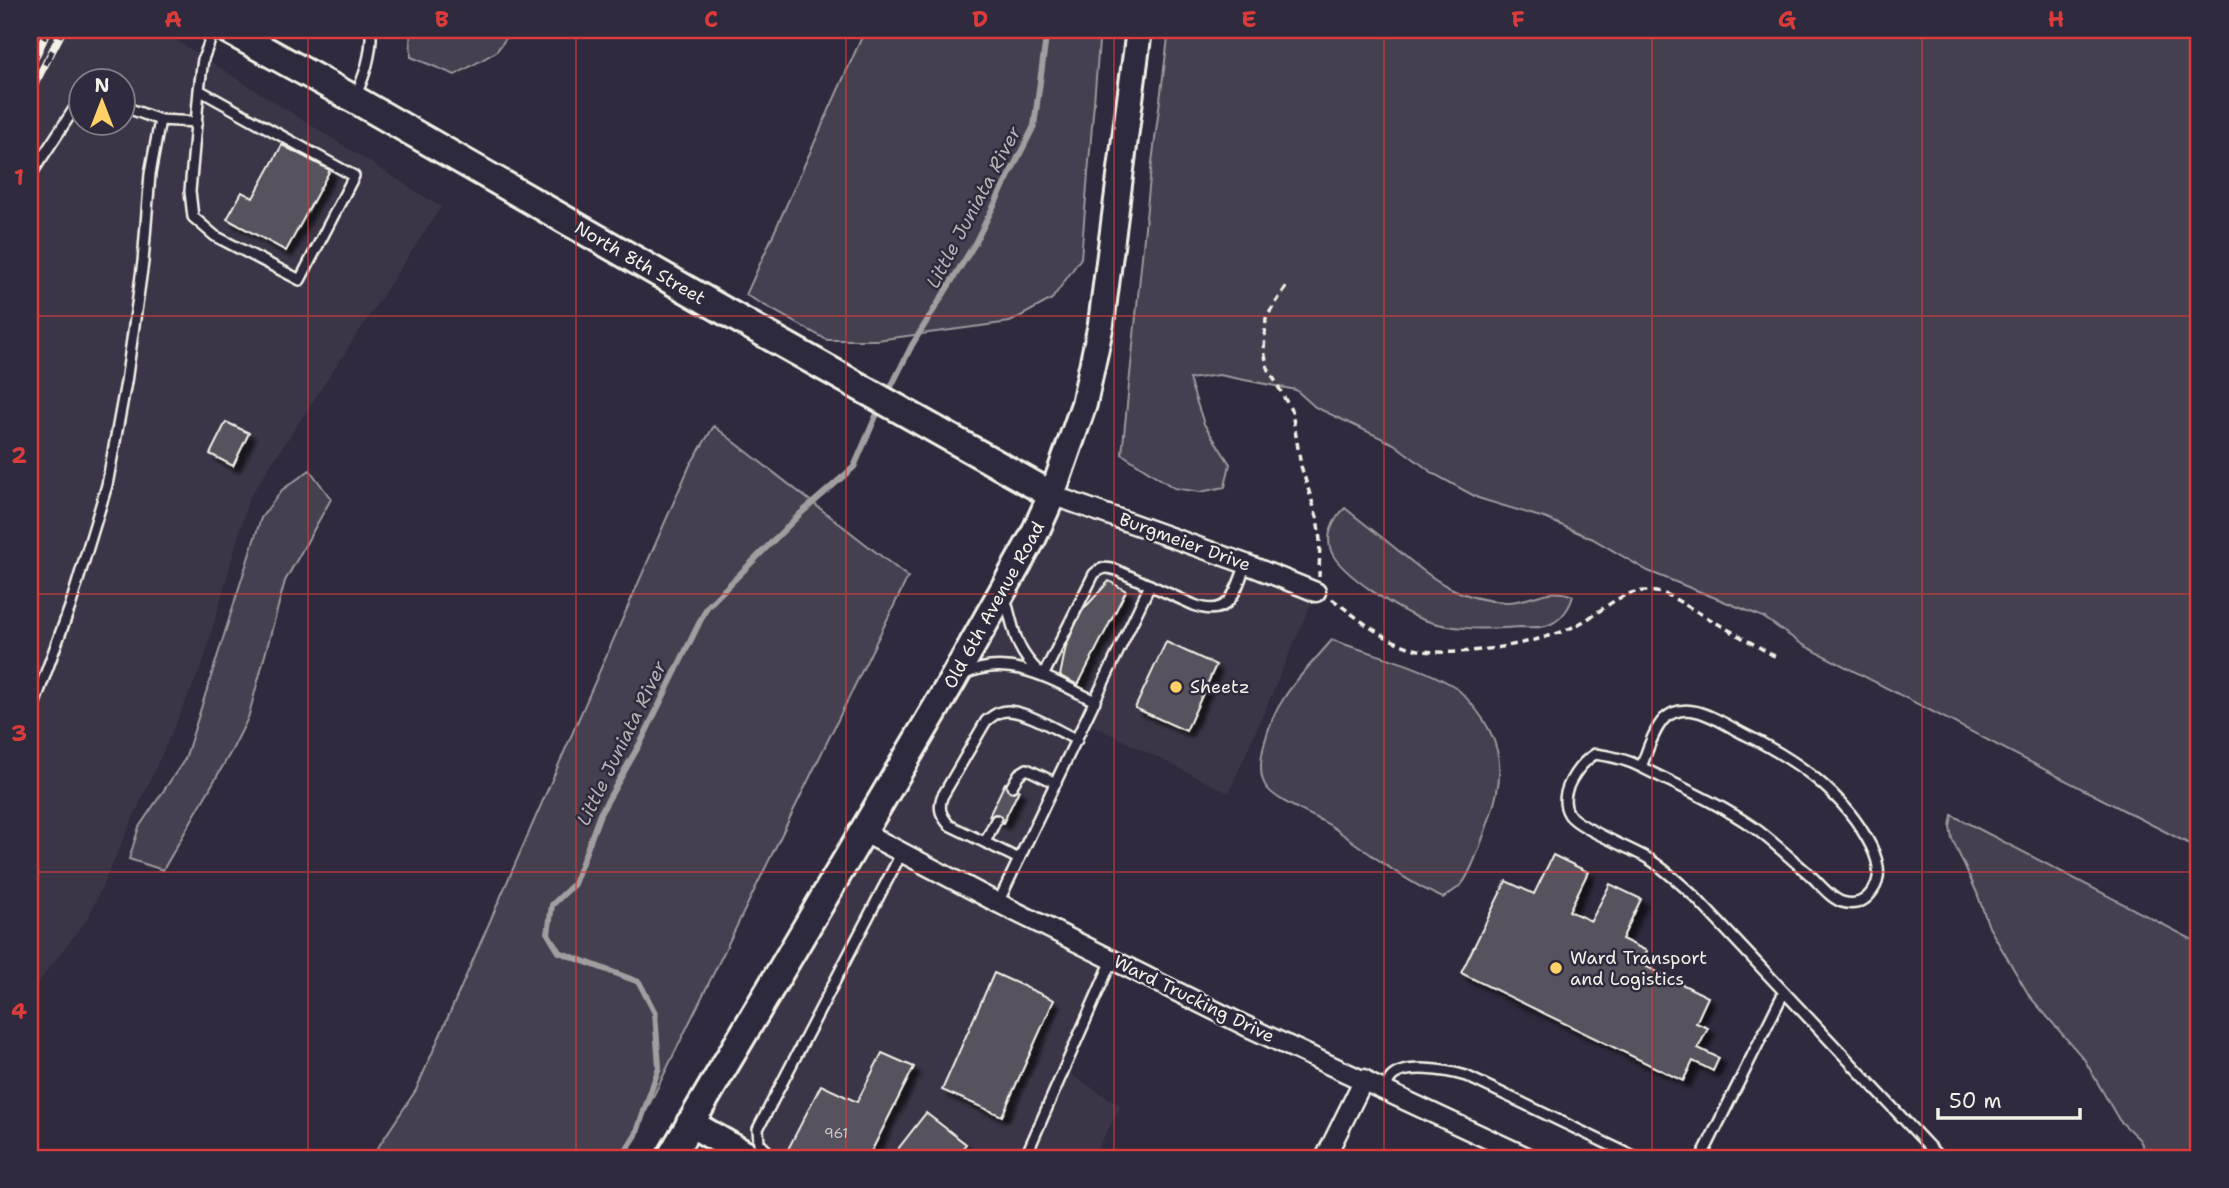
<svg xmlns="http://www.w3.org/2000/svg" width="2229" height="1188" font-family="'Shantell Sans',sans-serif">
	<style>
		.built { fill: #3b3647; fill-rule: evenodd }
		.green { fill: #454050; stroke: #9c989c; stroke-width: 2 }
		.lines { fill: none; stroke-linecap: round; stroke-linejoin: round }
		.stream { stroke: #a19ea0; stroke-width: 6 }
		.building { fill: #56525f; stroke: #f4f1e8; stroke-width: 2; filter: url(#shadow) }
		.service-casing { stroke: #f4f1e8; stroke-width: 14 }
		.minor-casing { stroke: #f4f1e8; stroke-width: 23 }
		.secondary-casing { stroke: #f4f1e8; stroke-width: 30 }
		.primary-casing { stroke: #f4f1e8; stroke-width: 32 }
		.path { stroke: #f4f1e8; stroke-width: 3.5; stroke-dasharray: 7 5; stroke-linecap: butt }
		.service { stroke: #2f2a3d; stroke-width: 9 }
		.minor { stroke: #2f2a3d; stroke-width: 18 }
		.secondary { stroke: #2f2a3d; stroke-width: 24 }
		.primary { stroke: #2f2a3d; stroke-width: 26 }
		.rail-casing { stroke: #f4f1e8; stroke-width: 8 }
		.rail { stroke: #2f2a3d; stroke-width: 5; stroke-dasharray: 16; stroke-linecap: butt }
		.path-bridge { stroke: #f4f1e8; stroke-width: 3.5; stroke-dasharray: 7 5; stroke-linecap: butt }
		.grid { fill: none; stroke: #d93c3b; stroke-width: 2; stroke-opacity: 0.55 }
		.poi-dot { fill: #ffd166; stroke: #2f2a3d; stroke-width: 2.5 }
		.labels { text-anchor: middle; stroke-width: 5; stroke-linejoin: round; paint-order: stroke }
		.number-label { font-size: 14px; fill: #ccc9c6 }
		.street-label { font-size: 18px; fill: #f4f1e8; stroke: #2f2a3d }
		.poi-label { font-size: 18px; fill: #f4f1e8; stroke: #2f2a3d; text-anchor: start }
		.water-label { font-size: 19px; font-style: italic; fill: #b6b2b2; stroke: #2f2a3d }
		.neatline { fill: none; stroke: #d93c3b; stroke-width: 2.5 }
		.grid-label { font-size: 23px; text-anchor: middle; font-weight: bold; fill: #d93c3b }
	</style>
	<defs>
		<filter id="shadow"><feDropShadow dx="6" dy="6" stdDeviation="2" flood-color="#0009"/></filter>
	</defs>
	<rect width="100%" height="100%" fill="#2f2a3d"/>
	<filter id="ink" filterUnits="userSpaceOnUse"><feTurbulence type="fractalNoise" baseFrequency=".0143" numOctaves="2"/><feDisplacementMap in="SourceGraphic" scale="14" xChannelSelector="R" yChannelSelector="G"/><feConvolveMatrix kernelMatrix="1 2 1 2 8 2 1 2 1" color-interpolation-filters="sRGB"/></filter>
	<g filter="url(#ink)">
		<g class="built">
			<path d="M30,30H160L441,207L249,498L203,663L88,918L30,993ZM80,80H122V122H80Z"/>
			<polygon points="1060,493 1316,592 1229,793 1086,722 999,901 1112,960 1064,1070 1121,1106 1092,1158 752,1158 697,1118"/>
		</g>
		<g class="green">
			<polygon points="410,30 512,30 496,52 455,75 411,57"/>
			<polygon points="865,30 1100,30 1081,258 1052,299 1010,322 877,340 827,340 746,295"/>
			<polygon points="1169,30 2199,30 2199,849 1803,645 1763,617 1648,571 1593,539 1547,519 1478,498 1434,474 1394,444 1315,407 1296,390 1219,375 1189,379 1204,424 1230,464 1225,487 1200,492 1174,488 1122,454 1150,178"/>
			<polygon points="714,426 908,577 623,1158 371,1158 416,1090 690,465"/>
			<polygon points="310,470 331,499 285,581 248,718 232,750 163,870 129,859 139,827 185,759 261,518 282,490"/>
			<path d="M1345,508C1363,523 1382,537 1400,552C1433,580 1460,600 1505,602C1531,603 1548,585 1573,596C1570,607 1562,619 1551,624C1541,629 1530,627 1520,627C1489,629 1454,631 1424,620C1401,612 1340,574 1331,551C1325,534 1334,519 1345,508Z"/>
			<path d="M1332,640C1371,654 1416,664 1452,685C1462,691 1471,703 1478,712C1504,747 1504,777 1490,817C1485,832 1471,876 1460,886C1455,890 1449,894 1443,898C1403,881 1367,851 1331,826C1314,815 1279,803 1267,788C1251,768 1271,717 1284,698C1297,677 1316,659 1332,640Z"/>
			<polygon points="1952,815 2199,943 2199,1158 2148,1158 2140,1140 2119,1120 2084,1059 2030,997 1989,927 1977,893 1952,839 1950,827"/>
		</g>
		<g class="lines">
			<g class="stream">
				<polyline points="891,387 912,345 974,245 1034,126 1047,30"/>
				<polyline points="621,1158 636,1135 659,1067 655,1013 639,982 559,952 548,934 552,905 574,884 600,814 642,740 707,607 800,514 854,467 876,416"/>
			</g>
		</g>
		<g class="building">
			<polygon points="282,145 330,170 286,251 227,219 242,192 253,198"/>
			<polygon points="226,422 249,433 233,466 210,454"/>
			<polygon points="1109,581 1126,591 1078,685 1060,676 1066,646 1081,612"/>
			<polygon points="1166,642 1216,665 1186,731 1135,708"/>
			<polygon points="1005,783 1019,790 1003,823 989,816"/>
			<polygon points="1553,855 1588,872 1569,911 1591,921 1610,884 1641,899 1622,939 1647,951 1641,964 1708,997 1696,1023 1708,1028 1698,1048 1719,1058 1713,1071 1693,1061 1683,1081 1461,973 1506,881 1534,894"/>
			<polygon points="994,973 1054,1000 1002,1116 942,1090"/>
			<polygon points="882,1053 914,1067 868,1158 790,1158 785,1155 821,1085 857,1102"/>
			<polygon points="926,1113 966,1144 955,1158 891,1158"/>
		</g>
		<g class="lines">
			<g class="service-casing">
				<g id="service">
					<polyline points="199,90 354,176 300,280 215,236 193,217 190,191 199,90 203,59 214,30"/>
					<path d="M355,97C365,75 372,54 371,30"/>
					<polyline points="122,106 160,120"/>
					<polyline points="30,176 80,100"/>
					<path d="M1005,598C1015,630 1013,647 1039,672"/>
					<path d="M963,675C1010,652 1053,681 1095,701"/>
					<path d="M1043,676L1094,574C1102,567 1106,567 1116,570L1194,605C1230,619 1235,592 1246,564"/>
					<polyline points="30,716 70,607 107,485 126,382 143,262 150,174 160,120 197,122"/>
					<path d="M1641,767C1647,752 1653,731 1664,719C1688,696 1723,724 1746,735C1798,761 1844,793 1871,846C1878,860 1883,876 1873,890C1865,902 1856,906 1842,902C1830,898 1819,883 1810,875C1791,859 1773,841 1753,827C1718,803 1678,786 1641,767C1626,759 1611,756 1595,754C1579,764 1556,794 1569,814C1576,827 1633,849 1649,859C1666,870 1681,884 1695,897L1940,1158"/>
					<polyline points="1012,786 1019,774 1027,769 1056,783"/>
					<polyline points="985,842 996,820"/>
					<path d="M1019,859L949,825C941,815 938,809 942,797L986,721C993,716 998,711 1007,711C1027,711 1058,731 1077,740"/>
					<polyline points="998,903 1150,585"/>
					<path d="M1386,1090C1387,1086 1388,1082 1390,1079C1403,1062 1449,1071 1466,1076L1637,1158"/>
					<polyline points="774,1158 759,1143 758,1129 902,852"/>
					<polyline points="1025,1158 1112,960"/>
					<polyline points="1701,1158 1784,992"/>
				</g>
			</g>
			<g class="minor-casing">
				<g id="minor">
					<polyline points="1052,495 1246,564 1316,592"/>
					<polyline points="863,832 998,903 1246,1026 1529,1158"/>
					<polyline points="1325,1158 1364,1079"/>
				</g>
			</g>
			<g class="secondary-casing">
				<polyline id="secondary" points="1052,495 1084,404 1101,324 1139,30"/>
			</g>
			<g class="primary-casing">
				<g id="primary">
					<polyline points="228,30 354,99 728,313 1052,495 1033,537 952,681 670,1158"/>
					<polyline points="690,1123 751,1158"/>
				</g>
			</g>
			<g class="path">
				<polyline points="1286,287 1266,318 1264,350 1267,366 1292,412 1301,466 1317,517 1320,540 1319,577"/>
				<path d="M1332,599C1359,619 1385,642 1419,650C1457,658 1543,643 1577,625C1611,607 1626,581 1668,595L1776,657"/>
			</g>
			<use href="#service" class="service"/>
			<use href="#minor" class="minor"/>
			<use href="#secondary" class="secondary"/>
			<use href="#primary" class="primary"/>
			<g class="rail-casing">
				<g id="rail">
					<polyline points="30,68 48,30"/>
					<polyline points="30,93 63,30"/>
				</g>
			</g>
			<use href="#rail" class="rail"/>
			<polyline class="path-bridge" points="200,30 225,44"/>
		</g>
	</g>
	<path class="grid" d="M308,30V1158M576,30V1158M846,30V1158M1114,30V1158M1384,30V1158M1652,30V1158M1922,30V1158M30,316H2199M30,594H2199M30,872H2199"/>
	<g class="poi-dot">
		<circle cx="1176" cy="687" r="7"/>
		<circle cx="1556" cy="968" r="7"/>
	</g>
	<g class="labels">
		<g class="number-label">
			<text x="836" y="1138">961</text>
		</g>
		<g class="street-label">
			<text transform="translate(640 263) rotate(30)" y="6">North 8th Street</text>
			<text transform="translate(1185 542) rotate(20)" y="6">Burgmeier Drive</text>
			<text transform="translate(994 605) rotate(-61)" y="6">Old 6th Avenue Road</text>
			<text transform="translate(1194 999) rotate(26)" y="6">Ward Trucking Drive</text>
		</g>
		<g class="poi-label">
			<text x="1190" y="693">Sheetz</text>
			<text x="1570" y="964">Ward Transport<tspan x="1570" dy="21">and Logistics</tspan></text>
		</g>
		<g class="water-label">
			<text transform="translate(973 207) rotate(-62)" y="7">Little Juniata River</text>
			<text transform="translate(621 743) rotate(-64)" y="7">Little Juniata River</text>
		</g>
	</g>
	<rect width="2229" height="1188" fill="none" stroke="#2f2a3d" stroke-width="77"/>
	<g transform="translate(102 102)"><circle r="33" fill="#2f2a3d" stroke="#7e7a81" stroke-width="2"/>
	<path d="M0-5L12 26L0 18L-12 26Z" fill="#ffd166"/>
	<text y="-10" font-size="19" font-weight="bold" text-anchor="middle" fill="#f4f1e8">N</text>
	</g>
	<path d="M1938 1108v10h142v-10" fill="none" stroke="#f4f1e8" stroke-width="3.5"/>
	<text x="1949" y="1108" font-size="21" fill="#f4f1e8" stroke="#2f2a3d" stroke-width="5" paint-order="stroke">50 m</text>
	<rect x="38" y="38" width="2152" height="1112" class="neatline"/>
	<g class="grid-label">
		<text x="173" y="27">A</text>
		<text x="442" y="27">B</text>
		<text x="711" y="27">C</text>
		<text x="980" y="27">D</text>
		<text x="1249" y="27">E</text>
		<text x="1518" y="27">F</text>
		<text x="1787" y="27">G</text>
		<text x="2056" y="27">H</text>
		<text x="19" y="185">1</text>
		<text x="19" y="463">2</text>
		<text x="19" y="741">3</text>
		<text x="19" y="1019">4</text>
	</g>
</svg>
